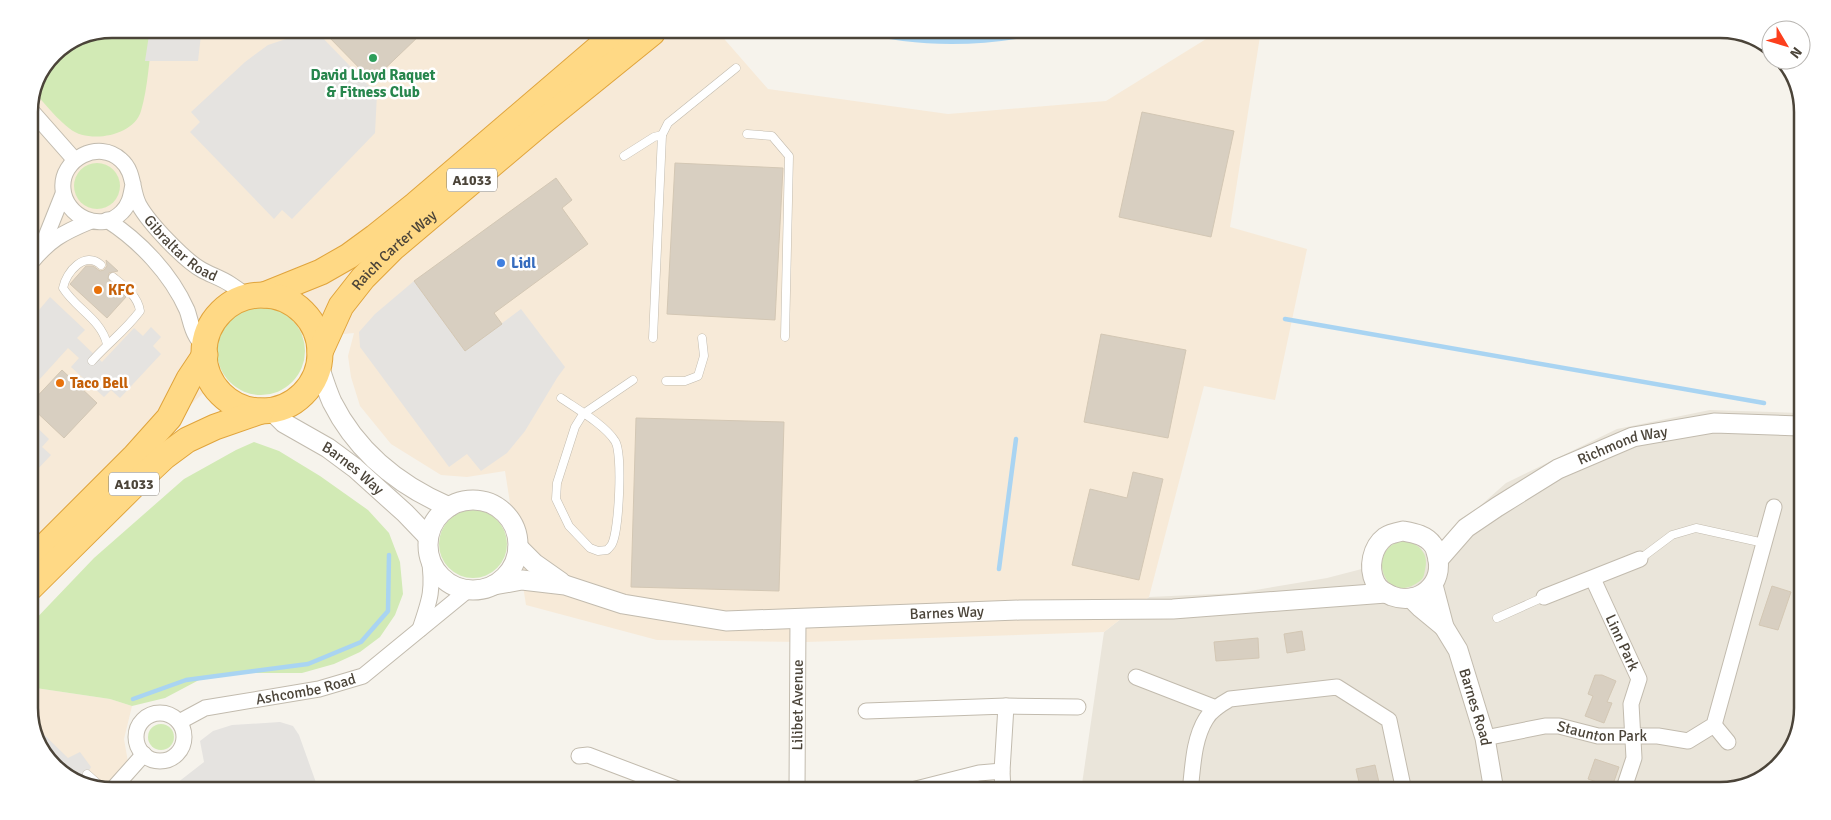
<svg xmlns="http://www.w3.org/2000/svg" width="1831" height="820" font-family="Signika,sans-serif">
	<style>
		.residential { fill: #eae5da }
		.commercial { fill: #f7ead8 }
		.green { fill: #d2eab5 }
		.parking { fill: #e5e3e0 }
		.water { fill: #a9d4f2 }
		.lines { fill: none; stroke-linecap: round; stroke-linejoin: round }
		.stream { stroke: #a9d4f2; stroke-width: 4.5 }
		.building { fill: #d8cfc1; stroke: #d3c7b4 }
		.service-casing { stroke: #c2bbae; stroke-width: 9 }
		.minor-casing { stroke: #c2bbae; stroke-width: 17 }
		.tertiary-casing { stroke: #c2bbae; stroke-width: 21 }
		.trunk-casing { stroke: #e0a43c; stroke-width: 27 }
		.service { stroke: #fff; stroke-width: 8 }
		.minor { stroke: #fff; stroke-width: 15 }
		.tertiary { stroke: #fff; stroke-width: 19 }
		.trunk { stroke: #ffd985; stroke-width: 25 }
		.leisure-dot { fill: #2e9e5b; stroke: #fff; stroke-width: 2 }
		.shop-dot { fill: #3f7fe0; stroke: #fff; stroke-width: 2 }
		.food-dot { fill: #e8710a; stroke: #fff; stroke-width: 2 }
		.labels { text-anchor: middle; stroke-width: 5; stroke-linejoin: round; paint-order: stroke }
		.shield { fill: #fff; stroke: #817c74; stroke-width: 1 }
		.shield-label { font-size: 14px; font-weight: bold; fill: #4b4439 }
		.leisure-label { font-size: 15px; font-weight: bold; fill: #27864d; stroke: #fff }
		.street-label { font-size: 15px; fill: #4b4439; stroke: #fff }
		.shop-label { font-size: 15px; font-weight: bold; fill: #366cbe; stroke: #fff; text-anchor: start }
		.food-label { font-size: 15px; font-weight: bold; fill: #c56008; stroke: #fff; text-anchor: start }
		.rim { fill: none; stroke: #4b4439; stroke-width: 2.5 }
	</style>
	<rect width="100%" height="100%" fill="#f6f3ec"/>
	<polygon class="residential" points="1710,410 1799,413 1796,740 1765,777 1719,791 1081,791 1104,632 1149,597 1238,593 1327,578 1381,564 1386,551 1419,546 1426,554 1506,483 1617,429"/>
	<g class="commercial">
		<polygon points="1261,30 1230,227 1307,249 1275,400 1204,386 1149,597 1104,632 806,642 657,640 526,605 505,471 467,477 441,475 391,444 360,406 351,377 348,356 354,333 303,338 294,321 282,312 216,355 223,375 162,431 29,571 29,107 35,93 71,130 153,35 719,33 768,89 948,114 1106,101 1219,31"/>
		<polygon points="29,687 110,699 132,706 124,739 133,791 112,791 80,785 46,758 29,714"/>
	</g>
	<g class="green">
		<path d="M80,35H153C149,58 148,88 141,111C134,136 89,144 70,129C57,119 46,105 35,93L53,53Z"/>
		<circle cx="97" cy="186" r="23"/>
		<circle cx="261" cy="351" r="44"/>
		<polygon points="254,442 279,451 320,476 368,510 389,533 400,562 403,594 395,615 380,637 360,652 334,664 302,673 246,673 199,680 165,698 132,706 110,699 29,687 29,626 94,558 184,479 236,450"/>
		<circle cx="473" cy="544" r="34"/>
		<path d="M1408,540C1421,547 1429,554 1425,570C1424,575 1424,577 1421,580C1384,611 1362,543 1408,540Z"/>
		<circle cx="161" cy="737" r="13"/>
	</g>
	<g class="parking">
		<polygon points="301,34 319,34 377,94 375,133 292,219 282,210 274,219 190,132 200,122 191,112 245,62 268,45"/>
		<polygon points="149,35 201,35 198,61 145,61"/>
		<polygon points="32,153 38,187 37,203 29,230 29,154"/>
		<polygon points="414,281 465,351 521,309 565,367 557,378 525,431 507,453 481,471 467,454 449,467 360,347 359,332 375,314"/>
		<polygon points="50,297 85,330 77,338 102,362 134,328 143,336 151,327 161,337 153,346 161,354 120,398 111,390 104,397 71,367 79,358 68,348 29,391 29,312 34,316"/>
		<polygon points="29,420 49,439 42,447 51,455 34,473 29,469"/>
		<polygon points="280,722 293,726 299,735 319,791 152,791 168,790 204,762 200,741 213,731 232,725"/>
		<polygon points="33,724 68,758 80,752 91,767 83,782 76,775 72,779 46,758"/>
	</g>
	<path class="water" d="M1056,31C991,47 921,49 855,32Z"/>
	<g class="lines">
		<g class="stream">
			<polyline points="1285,319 1764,403"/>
			<polyline points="999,569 1016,439"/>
			<polyline points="133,699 186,680 308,664 361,642 388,611 389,555"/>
		</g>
	</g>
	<g class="building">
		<polygon points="326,34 421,34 372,81"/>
		<polygon points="1142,112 1234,131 1211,237 1119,217"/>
		<polygon points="675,163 783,168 775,320 667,314"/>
		<polygon points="556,178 572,200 562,208 588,244 494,313 502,324 465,351 414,281"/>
		<polygon points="106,260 118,271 109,273 108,279 126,297 107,318 70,284 86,266 93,266 100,271 104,270 107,266"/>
		<polygon points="1101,334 1186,350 1168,438 1084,422"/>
		<polygon points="62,370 97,403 64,438 29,405"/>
		<polygon points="636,418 784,422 779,591 631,587"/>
		<polygon points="1133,472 1163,479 1139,580 1072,565 1090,489 1127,498"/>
		<polygon points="1772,586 1791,592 1778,630 1759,625"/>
		<polygon points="1302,631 1305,650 1287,653 1284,634"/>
		<polygon points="1258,638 1259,658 1216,661 1214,642"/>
		<polygon points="1595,675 1602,675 1616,681 1607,702 1612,703 1604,723 1585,716 1593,696 1588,694"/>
		<polygon points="1595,759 1619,767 1612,787 1588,779"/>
		<polygon points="1375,765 1381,791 1361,791 1356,769"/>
	</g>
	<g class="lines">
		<g class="service-casing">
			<g id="service">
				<polyline points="747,134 772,136 789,156 785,337"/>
				<polyline points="624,156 654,137 662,135"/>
				<path d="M101,265C85,250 66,272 63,288C76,309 101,319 107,344"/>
				<polyline points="653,338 662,135 668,123 736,68"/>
				<path d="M92,361C108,343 124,332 140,311C138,296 124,286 113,277"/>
				<polyline points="666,381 685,381 698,376 704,356 702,338"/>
				<path d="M561,398C577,409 605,425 615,441C623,453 619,530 612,544C611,546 609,548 607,550L598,551L590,548L569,526L556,499L557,483L575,427L583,414L633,380"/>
				<polyline points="1640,559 1672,535 1696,528 1764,543"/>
				<polyline points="1497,618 1544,597"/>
				<polyline points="87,774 105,790"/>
			</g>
		</g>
		<g class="minor-casing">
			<g id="minor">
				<polyline points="29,108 74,159"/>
				<path id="s1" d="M133,184C131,195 130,204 122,212C101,234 65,216 63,189C60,159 99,139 121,160C135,172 131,190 139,205C149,223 184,260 202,270C211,275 221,278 230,284C236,288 242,292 248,297"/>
				<path d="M107,220C140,241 171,274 187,310C190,318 191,328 196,336C198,340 202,344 205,348"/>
				<polyline points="41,249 63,194"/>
				<path d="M29,265C49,240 62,233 91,221"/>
				<path id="s2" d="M1593,579L1639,679L1631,704L1634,758L1623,791"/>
				<polyline points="1544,597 1640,559"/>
				<path d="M420,629C430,600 434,589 429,557"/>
				<polyline points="1136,677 1216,708"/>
				<polyline points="1006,706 1078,707"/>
				<polyline points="866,711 1006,706 1002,771 1003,791"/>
				<circle cx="160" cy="737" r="24"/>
				<path id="s3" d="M179,722L205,708L319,689L363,676L468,590"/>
				<polyline points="1714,725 1728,742"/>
				<path id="s4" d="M1485,738L1545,726H1559L1598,736H1658L1688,741L1714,725L1774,507"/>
				<polyline points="579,756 588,755 683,791"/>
				<polyline points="1129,790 1136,791"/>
				<polyline points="111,791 144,754"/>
				<path id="s5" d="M797,791L798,618"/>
				<polyline points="908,791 979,773 1002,771"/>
				<path d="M1190,791C1193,768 1193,740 1206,719C1211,710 1221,704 1230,699L1337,687L1389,720L1404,791"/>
			</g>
		</g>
		<g class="tertiary-casing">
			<g id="tertiary">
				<path d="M319,366C323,378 327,391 332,402C357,452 398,485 449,507"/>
				<path id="s6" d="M271,410L284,423L328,448L355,468L405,513L428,537"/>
				<circle cx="473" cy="545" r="45"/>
				<path d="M1403,531C1414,533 1426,535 1433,545C1435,547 1436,552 1437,555C1445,584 1419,606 1392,596C1385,593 1378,589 1375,582C1368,567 1372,547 1385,537C1389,534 1398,532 1403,531Z"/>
				<polyline points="518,547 534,563 561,582"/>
				<path id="s7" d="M1438,560L1466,528L1497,507L1558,469L1633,437L1714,423L1799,426"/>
				<path id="s8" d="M494,585L522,580L565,585L623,604L726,621L1020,610L1173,609L1386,593"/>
				<path id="s9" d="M1433,585L1444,627L1458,650L1485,738L1494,791"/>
				<polyline points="1411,598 1421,608 1444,627"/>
			</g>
		</g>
		<g class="trunk-casing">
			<g id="trunk">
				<polyline points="264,295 321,272 349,256 375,237 415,205 616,33"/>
				<circle cx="262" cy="353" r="58"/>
				<path id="s10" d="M320,352L341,306L363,278L393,248L541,123L652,33"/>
				<polyline points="29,562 135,456 169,418 189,379 205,355"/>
				<polyline points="29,589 133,486 164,457 187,440 215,427 261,411"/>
			</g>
		</g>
		<use href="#service" class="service"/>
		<use href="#minor" class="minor"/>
		<use href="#tertiary" class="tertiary"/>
		<use href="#trunk" class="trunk"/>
	</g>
	<circle class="leisure-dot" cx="373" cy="58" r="5"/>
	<circle class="shop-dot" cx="501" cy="263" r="5"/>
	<g class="food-dot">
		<circle cx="98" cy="290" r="5"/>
		<circle cx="60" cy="383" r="5"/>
	</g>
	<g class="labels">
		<g class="shield">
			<rect x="447" y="168.5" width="50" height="23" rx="4"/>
			<rect x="109" y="472.5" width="50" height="23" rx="4"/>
		</g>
		<g class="shield-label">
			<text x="472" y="185">A1033</text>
			<text x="134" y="489">A1033</text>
		</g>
		<g class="leisure-label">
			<text x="373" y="80">David Lloyd Raquet<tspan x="373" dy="17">&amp; Fitness Club</tspan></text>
		</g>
		<g class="street-label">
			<text dy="5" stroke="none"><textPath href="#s1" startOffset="302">Gibraltar Road</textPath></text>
			<text dy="5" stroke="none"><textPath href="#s10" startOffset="128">Raich Carter Way</textPath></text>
			<text dy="5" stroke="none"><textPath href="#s7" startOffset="221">Richmond Way</textPath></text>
			<text dy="5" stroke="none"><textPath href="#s6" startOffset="101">Barnes Way</textPath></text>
			<text dy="5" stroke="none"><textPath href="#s8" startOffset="458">Barnes Way</textPath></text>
			<text dy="5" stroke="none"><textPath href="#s2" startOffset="70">Linn Park</textPath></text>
			<text dy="5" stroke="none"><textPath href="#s3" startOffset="132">Ashcombe Road</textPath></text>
			<text dy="5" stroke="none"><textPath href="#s5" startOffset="86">Lilibet Avenue</textPath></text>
			<text dy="5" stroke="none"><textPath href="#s9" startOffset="130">Barnes Road</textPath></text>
			<text dy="5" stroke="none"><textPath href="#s4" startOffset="119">Staunton Park</textPath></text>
		</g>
		<g class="shop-label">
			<text x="511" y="268">Lidl</text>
		</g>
		<g class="food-label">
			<text x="108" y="295">KFC</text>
			<text x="70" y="388">Taco Bell</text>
		</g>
	</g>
	<path d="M0 0H1831V820H0ZM112 38H1720A74 74 0 0 1 1794 112V708A74 74 0 0 1 1720 782H112A74 74 0 0 1 38 708V112A74 74 0 0 1 112 38Z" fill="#fff" fill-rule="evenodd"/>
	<path class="rim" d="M112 38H1720A74 74 0 0 1 1794 112V708A74 74 0 0 1 1720 782H112A74 74 0 0 1 38 708V112A74 74 0 0 1 112 38Z"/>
	<g transform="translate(1786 45) rotate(128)"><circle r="24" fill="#ffffff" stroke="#b7b4b0"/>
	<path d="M0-4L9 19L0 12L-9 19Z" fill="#fc3f1d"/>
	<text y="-8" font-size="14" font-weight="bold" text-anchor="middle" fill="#4b4439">N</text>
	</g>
</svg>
